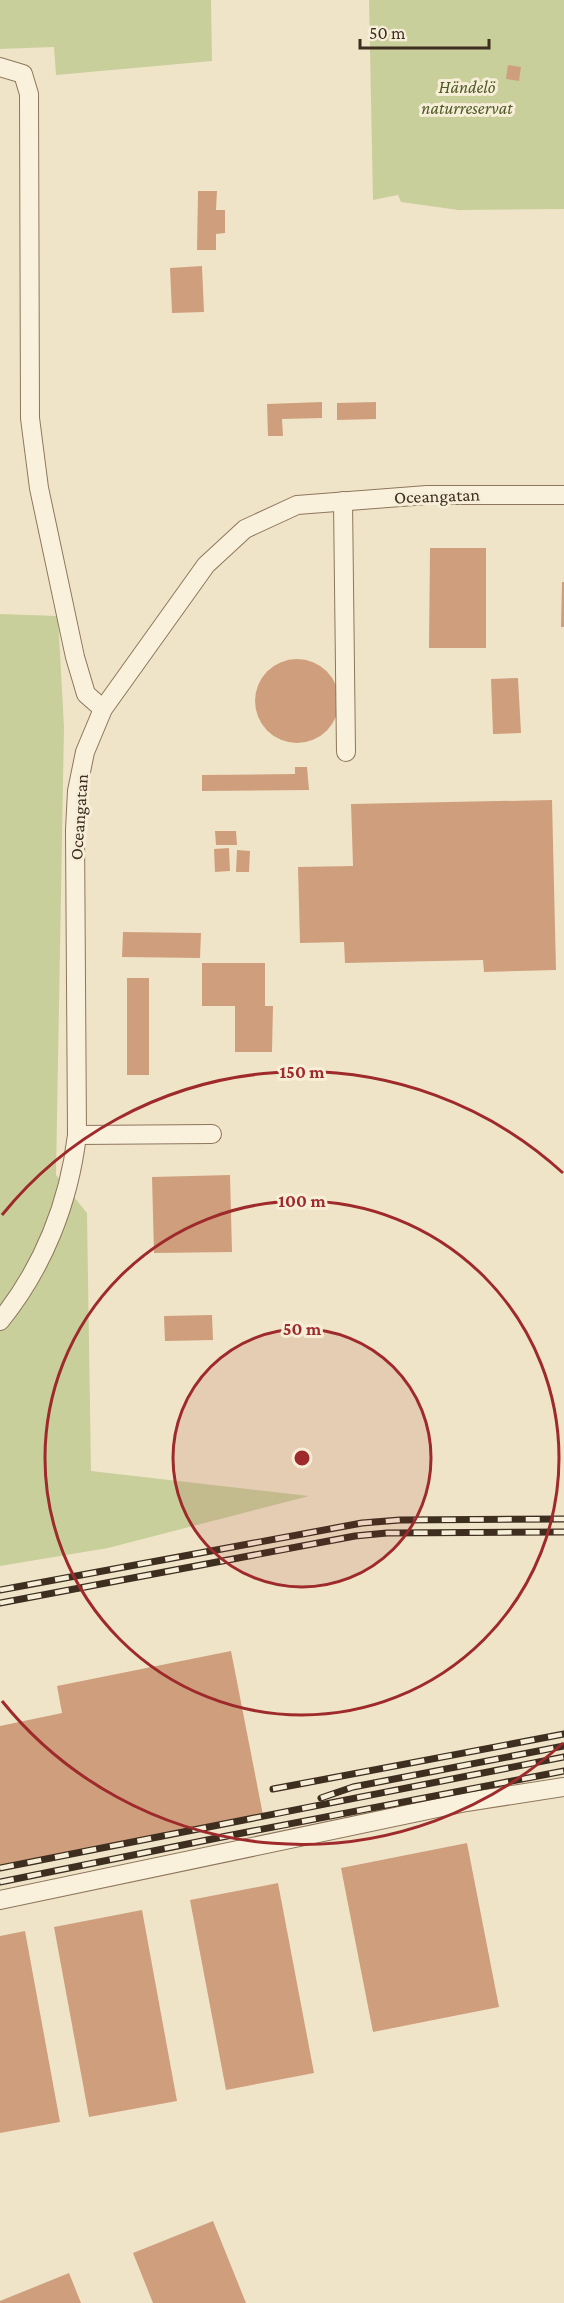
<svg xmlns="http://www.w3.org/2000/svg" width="564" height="2303" font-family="'Crimson Pro',serif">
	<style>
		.green { fill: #c9cf9b }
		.building { fill: #cf9f7d }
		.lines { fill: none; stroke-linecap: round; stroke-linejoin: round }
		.minor-casing { stroke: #8d765c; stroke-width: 20 }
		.minor { stroke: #faf1dc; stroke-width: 18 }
		.rail-casing { stroke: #3d2e20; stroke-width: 7 }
		.rail { stroke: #f7eed8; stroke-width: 4.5; stroke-dasharray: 14; stroke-linecap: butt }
		.ring { fill: none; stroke: #9e2a2b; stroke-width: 3 }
		.labels { text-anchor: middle; stroke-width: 6; stroke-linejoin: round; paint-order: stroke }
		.park-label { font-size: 18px; font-style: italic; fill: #4d5a26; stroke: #f7eed8 }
		.street-label { font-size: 18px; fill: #3d2e20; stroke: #f7eed8 }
		.centre { fill: #9e2a2b; stroke: #f7eed8; stroke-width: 3 }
		.ring-label { font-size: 18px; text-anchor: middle; font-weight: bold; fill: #9e2a2b; stroke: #f7eed8; stroke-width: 6; stroke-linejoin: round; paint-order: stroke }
	</style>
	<rect width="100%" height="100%" fill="#f0e4c8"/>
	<g class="green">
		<polygon points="0,0 211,0 212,61 56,75 54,47 0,49"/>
		<polygon points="369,0 564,0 564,209 458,210 401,202 398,195 373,200"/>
		<polygon points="0,614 58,616 64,727 56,1175 87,1213 91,1471 309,1496 108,1548 0,1566"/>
	</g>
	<g class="building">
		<polygon points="508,65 521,67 519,81 506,79"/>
		<polygon points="198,191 217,191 216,210 225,210 225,233 216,234 216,250 197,250"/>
		<polygon points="202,266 204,312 172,313 170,268"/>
		<polygon points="322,402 322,418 282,419 283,436 268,436 267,404"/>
		<polygon points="376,402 376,419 337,420 337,403"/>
		<polygon points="430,548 486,548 486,648 429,648"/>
		<polygon points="562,582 564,582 564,627 561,627"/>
		<circle cx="297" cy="701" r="42"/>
		<polygon points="518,678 521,733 493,734 491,679"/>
		<polygon points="295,767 307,767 309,790 202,791 202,775 295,774"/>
		<polygon points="552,800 556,970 484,972 483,960 345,963 344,942 300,943 298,867 353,866 351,804"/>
		<polygon points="215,831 236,831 237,845 216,845"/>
		<polygon points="229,848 230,871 215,872 214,849"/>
		<polygon points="237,850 250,851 249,872 236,872"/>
		<polygon points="123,932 201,933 200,958 122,957"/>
		<polygon points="202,963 265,963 265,1006 273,1006 272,1052 235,1052 235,1006 202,1006"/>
		<rect x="127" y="978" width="22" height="97"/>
		<polygon points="230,1175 232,1252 154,1253 152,1177"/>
		<polygon points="212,1315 213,1340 165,1341 164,1316"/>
		<polygon points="231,1651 263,1815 0,1868 0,1726 62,1713 57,1686"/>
		<polygon points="467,1843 499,2007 373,2032 341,1868"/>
		<polygon points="278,1883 314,2073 226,2090 190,1900"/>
		<polygon points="142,1910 177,2101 89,2117 54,1927"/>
		<polygon points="25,1931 60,2122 0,2133 0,1936"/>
		<polygon points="213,2221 246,2303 153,2303 133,2253"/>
		<polygon points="69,2273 81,2303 0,2303 0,2301"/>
	</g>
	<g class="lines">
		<g class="minor-casing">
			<g id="minor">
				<polyline points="0,67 23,74 29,94 30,418 39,488 75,657 86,694 103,709"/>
				<polyline points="343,501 346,752"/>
				<polyline points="77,1135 212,1134"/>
				<path d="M0,1321C43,1268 69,1203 77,1135L75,830L77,791L85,752L103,709L206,565L245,529L297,505L427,495H564"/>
				<polyline points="0,1900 466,1802 564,1787"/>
			</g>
		</g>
		<use href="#minor" class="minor"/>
		<g class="rail-casing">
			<g id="rail">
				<polyline points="0,1590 362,1523 400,1520 564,1519"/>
				<polyline points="0,1603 355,1536 387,1533 564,1532"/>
				<polyline points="273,1789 564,1734"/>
				<polyline points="321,1798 353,1787 564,1746"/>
				<polyline points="0,1868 564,1757"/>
				<polyline points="0,1882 227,1836 564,1771"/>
			</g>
		</g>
		<use href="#rail" class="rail"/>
	</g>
	<circle cx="302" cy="1458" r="129" fill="#9e2a2b" fill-opacity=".12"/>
	<g class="ring">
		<circle cx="302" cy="1458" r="129"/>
		<circle cx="302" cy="1458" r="257"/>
		<path d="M563 1743A386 386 0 0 1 2 1701M2 1215A386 386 0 0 1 563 1173"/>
	</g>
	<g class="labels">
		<g class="park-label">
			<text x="467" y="93">Händelö<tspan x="467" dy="21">naturreservat</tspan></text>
		</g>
		<g class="street-label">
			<text transform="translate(437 496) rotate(-2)" y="6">Oceangatan</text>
			<text transform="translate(79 817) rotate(-86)" y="6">Oceangatan</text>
		</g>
	</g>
	<circle cx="302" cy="1458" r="9" class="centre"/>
	<g class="ring-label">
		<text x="302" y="1078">150 m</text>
		<text x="302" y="1207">100 m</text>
		<text x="302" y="1335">50 m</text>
	</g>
	<path d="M360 39v9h129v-9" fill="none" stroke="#3d2e20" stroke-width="3"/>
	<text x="369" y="39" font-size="18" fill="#3d2e20" stroke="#f7eed8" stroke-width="4.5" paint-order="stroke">50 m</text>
</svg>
